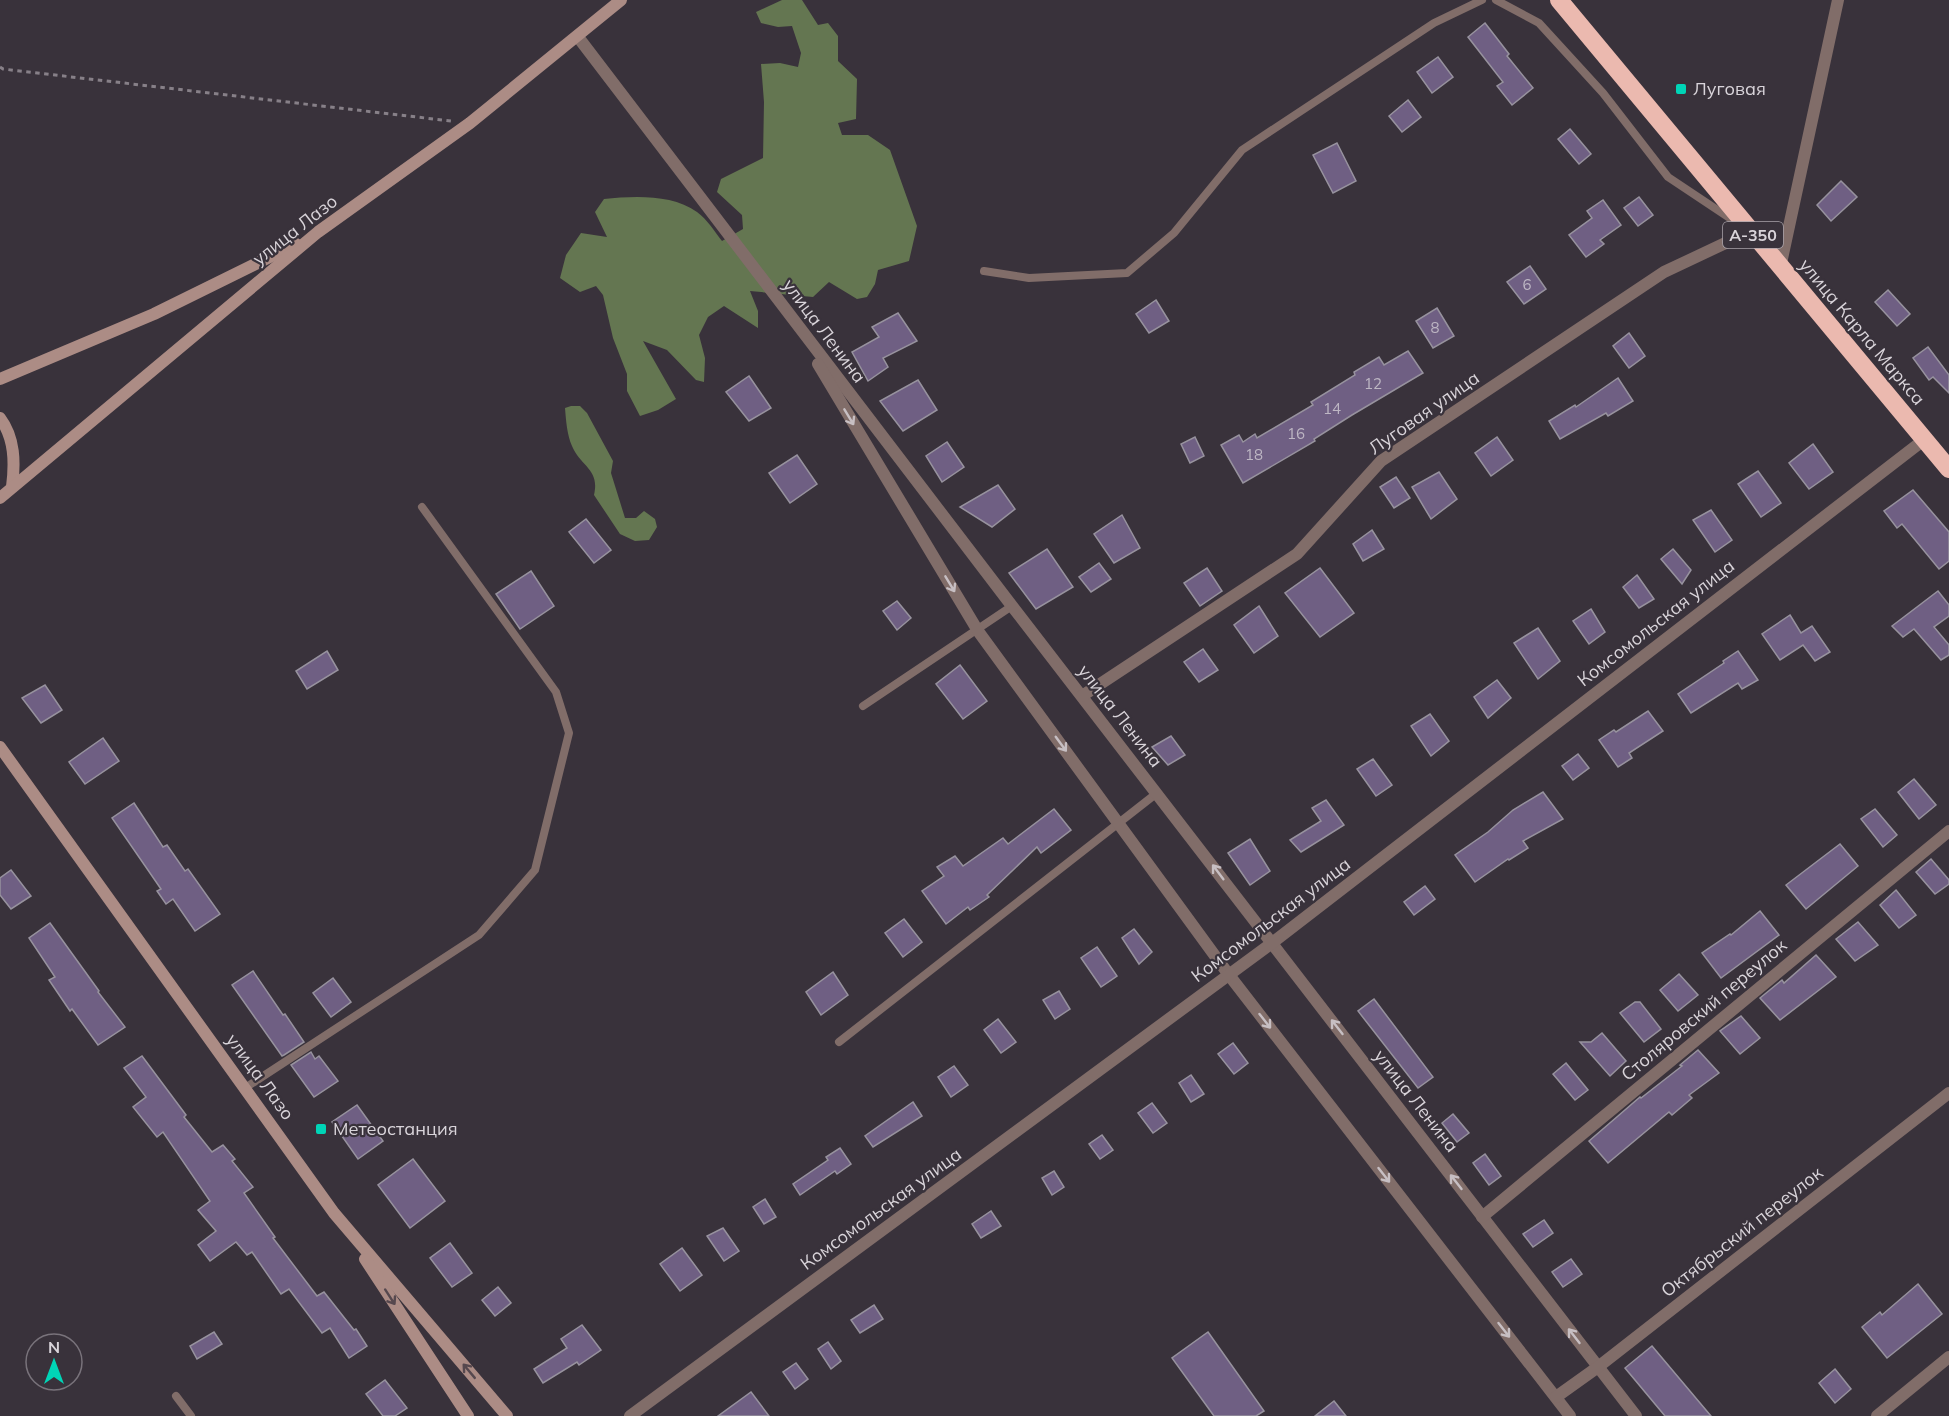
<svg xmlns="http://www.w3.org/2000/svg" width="1949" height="1416" font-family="Mulish,sans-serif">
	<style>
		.forest { fill: #647651 }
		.building { fill: #6f5f83; stroke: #97929e; stroke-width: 1.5 }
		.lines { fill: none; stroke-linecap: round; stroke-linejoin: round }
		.path { stroke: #878088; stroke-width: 3; stroke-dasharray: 4.5 4.5; stroke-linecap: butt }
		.lane { stroke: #816d69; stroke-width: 8 }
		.street { stroke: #816d69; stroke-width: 12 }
		.secondary { stroke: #ac8c85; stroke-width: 12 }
		.highway { stroke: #ebb9af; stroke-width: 18 }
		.oneway { stroke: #c7bfc3 }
		.oneway2 { stroke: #56484e }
		.poi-dot { fill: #00d5b7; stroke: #39323b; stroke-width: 2 }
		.labels { text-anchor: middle; stroke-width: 4.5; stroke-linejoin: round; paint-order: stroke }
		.number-label { font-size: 15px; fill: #beb7c4 }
		.shield { fill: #39323b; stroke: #a9a3aa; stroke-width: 1.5 }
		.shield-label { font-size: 16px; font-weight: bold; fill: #d9d4da }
		.poi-label { font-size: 18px; fill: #d9d4da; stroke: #39323b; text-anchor: start }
		.street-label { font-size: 18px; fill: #d9d4da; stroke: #39323b }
	</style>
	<rect width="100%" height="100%" fill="#39323b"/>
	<g class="forest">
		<path d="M782,0H802L818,25L828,23L838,36V61L857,79L856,119L838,123L842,135H868L890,150L917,226L909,261L878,270L875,284L867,297L857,299L829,282L813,297L750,291L758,311V328L724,306L708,317L699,335L705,358L704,382L696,380L667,350L643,341L676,399L658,410L640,416L627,391V374L613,338L603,295L596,286L580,292L560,278L566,255L581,233L607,237L595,212L604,199C634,196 672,194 697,212C707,219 715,232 722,241L743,229L742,215L717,192L721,179L763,158L764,102L761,64L780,63L798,67L801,53L792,26L778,27L761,23L756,12Z"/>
		<path d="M571,406H580L587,413L613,461L611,473L625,518H636L644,511L655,519L657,527L649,540L635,541L620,534L594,495C600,469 581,467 572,446C567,435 566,420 565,408Z"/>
	</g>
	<g class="building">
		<polygon points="1485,23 1509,54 1507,56 1533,88 1512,105 1497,86 1503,82 1468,37"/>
		<polygon points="1438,57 1453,77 1432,93 1417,72"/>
		<polygon points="1408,100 1421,117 1402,132 1389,116"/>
		<polygon points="1570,129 1591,154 1579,164 1558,139"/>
		<polygon points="1337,143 1356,181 1333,193 1313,155"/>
		<polygon points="1841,181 1857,197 1831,221 1817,205"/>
		<polygon points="1639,197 1653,215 1638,226 1624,208"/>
		<polygon points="1603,200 1621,225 1600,240 1604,244 1586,257 1569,235 1592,218 1587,211"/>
		<polygon points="1530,266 1546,289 1524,304 1507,282"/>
		<polygon points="1888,290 1910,314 1897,326 1875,302"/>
		<polygon points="1156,300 1169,321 1149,333 1136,314"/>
		<polygon points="1437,308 1454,336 1433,348 1416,321"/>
		<polygon points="898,313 917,341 883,358 888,367 868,381 852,352 879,337 872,327"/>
		<polygon points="1629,333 1645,356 1629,368 1613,346"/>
		<polygon points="1928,347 1949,375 1949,393 1933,377 1929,380 1913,358"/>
		<polygon points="1408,351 1423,373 1352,415 1314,439 1315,441 1243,483 1221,445 1239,435 1243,442 1255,434 1257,438 1313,405 1311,402 1355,375 1354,372 1379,357 1384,365"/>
		<polygon points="749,376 771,408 749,421 726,392"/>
		<polygon points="1618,378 1633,401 1608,416 1606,413 1560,439 1549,421 1575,405 1576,407"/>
		<polygon points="918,380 937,410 903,431 880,401"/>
		<polygon points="1195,437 1204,456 1190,463 1181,444"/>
		<polygon points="1497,437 1513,460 1491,476 1475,453"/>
		<polygon points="947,442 964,467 942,482 926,456"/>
		<polygon points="1813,444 1833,472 1809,489 1789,463"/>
		<polygon points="797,455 817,484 790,503 769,473"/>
		<polygon points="1758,471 1781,503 1761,517 1738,484"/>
		<polygon points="1439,472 1457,499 1431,519 1412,487"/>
		<polygon points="1396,477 1410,498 1394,508 1380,487"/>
		<polygon points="998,485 1015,509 992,527 960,507"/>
		<polygon points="1913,490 1949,532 1949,561 1939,569 1902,524 1897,528 1884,511"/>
		<polygon points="1711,510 1732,540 1715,552 1693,520"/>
		<polygon points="1122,515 1140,548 1114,563 1094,534"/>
		<polygon points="586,519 611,550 594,563 569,532"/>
		<polygon points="1372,530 1384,549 1363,561 1353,544"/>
		<polygon points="1047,549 1073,587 1036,609 1009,573"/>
		<polygon points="1673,549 1691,570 1682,584 1661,559"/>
		<polygon points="1099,563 1111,579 1091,592 1079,577"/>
		<polygon points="1207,568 1222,591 1200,606 1184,583"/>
		<polygon points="1320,568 1354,613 1320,637 1285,593"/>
		<polygon points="531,571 554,606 520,629 496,594"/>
		<polygon points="1637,575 1654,599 1639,608 1623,587"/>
		<polygon points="1938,591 1949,605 1949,616 1934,627 1949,645 1949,655 1941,660 1914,629 1903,637 1892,626"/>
		<polygon points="897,601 911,618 897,630 883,611"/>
		<polygon points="1259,606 1278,636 1254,653 1234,625"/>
		<polygon points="1591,609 1605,632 1589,644 1573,621"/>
		<polygon points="1790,615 1801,633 1812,626 1830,652 1815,661 1803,645 1780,660 1762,634"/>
		<polygon points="1538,628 1560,661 1538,679 1514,643"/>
		<polygon points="1203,649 1218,670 1199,682 1184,662"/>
		<polygon points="327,651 338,670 307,689 296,671"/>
		<polygon points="1738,651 1758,680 1742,689 1738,683 1691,713 1678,694 1724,663 1723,661"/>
		<polygon points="960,665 987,701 963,719 936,684"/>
		<polygon points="1497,680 1511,698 1488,718 1474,697"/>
		<polygon points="45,685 62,710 41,723 22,698"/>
		<polygon points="1648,711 1663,731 1629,753 1632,758 1618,767 1599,740 1614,730 1616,732"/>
		<polygon points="1430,714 1449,741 1431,756 1411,726"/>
		<polygon points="1171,736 1185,755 1168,765 1152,747"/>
		<polygon points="103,738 119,761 85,784 69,762"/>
		<polygon points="1578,754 1589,768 1573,780 1562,766"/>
		<polygon points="1373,759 1392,785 1376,796 1357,769"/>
		<polygon points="1914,779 1936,805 1919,819 1898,792"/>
		<polygon points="1543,792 1563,819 1523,841 1528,848 1509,860 1508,859 1475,882 1455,855 1488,832 1513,810"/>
		<polygon points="1326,800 1344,825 1301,852 1290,840 1321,821 1312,808"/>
		<polygon points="134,803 163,847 167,845 185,871 188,869 220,914 195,931 173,899 166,904 157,891 161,889 112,818"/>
		<polygon points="1054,809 1071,830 1041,853 1037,847 987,895 989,897 970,910 968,907 946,924 922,891 944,876 937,867 955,856 963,866 1003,838 1008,844"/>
		<polygon points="1875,809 1897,835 1883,847 1861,819"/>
		<polygon points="1250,839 1270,871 1250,885 1228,853"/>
		<polygon points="1840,844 1858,866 1806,909 1786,885"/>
		<polygon points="1931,859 1949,880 1949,884 1935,894 1916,872"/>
		<polygon points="11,870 31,896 11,909 0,895 0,878"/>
		<polygon points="1425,886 1435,899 1414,915 1404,902"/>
		<polygon points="1896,890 1916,915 1899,928 1880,905"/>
		<polygon points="1760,911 1779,935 1721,978 1702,953 1730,934 1731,935"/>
		<polygon points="904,919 922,942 903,957 885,933"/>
		<polygon points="1858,922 1878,945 1855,961 1836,939"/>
		<polygon points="50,923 99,991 98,992 125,1027 98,1045 72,1009 70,1011 49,980 55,977 29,938"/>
		<polygon points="1134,929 1152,952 1139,964 1122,938"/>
		<polygon points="1097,947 1117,976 1101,987 1081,958"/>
		<polygon points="1816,955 1836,977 1780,1020 1760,998 1782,980 1784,983"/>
		<polygon points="253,971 283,1015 285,1014 304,1042 284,1055 282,1056 232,985"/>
		<polygon points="833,972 848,995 821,1015 806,992"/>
		<polygon points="1679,974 1698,995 1678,1011 1660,990"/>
		<polygon points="333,978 351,1002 331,1017 313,993"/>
		<polygon points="1059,991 1070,1009 1055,1019 1043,1000"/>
		<polygon points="1374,999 1433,1077 1418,1088 1358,1011"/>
		<polygon points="1635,1002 1640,1002 1661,1029 1644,1042 1620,1013"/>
		<polygon points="1741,1016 1760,1038 1740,1054 1720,1031"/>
		<polygon points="998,1019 1016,1042 1001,1053 984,1030"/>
		<polygon points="1602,1033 1626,1061 1610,1076 1580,1042 1591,1042"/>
		<polygon points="1233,1043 1248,1063 1234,1074 1218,1054"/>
		<polygon points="1698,1050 1719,1073 1689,1095 1692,1098 1672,1115 1669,1112 1608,1163 1589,1141 1640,1097 1641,1098 1682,1066 1680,1065"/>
		<polygon points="311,1052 315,1059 319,1056 338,1081 314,1097 291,1065"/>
		<polygon points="142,1056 186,1115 184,1117 212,1152 223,1145 235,1159 232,1161 253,1187 244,1193 275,1237 273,1238 317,1296 324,1292 354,1330 356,1329 367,1346 349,1358 330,1328 322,1333 289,1289 281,1294 252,1252 247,1255 236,1242 210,1261 198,1245 216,1231 198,1210 210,1201 163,1132 157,1137 133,1107 146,1097 124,1068"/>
		<polygon points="1566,1063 1588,1090 1575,1100 1553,1074"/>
		<polygon points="954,1066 968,1085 951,1097 938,1077"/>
		<polygon points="1191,1075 1204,1094 1191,1102 1179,1083"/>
		<polygon points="913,1102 922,1116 873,1147 865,1136"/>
		<polygon points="1152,1103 1167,1123 1153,1133 1138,1113"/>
		<polygon points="357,1105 383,1141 358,1159 332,1122"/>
		<polygon points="1453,1114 1469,1133 1457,1142 1442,1123"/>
		<polygon points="1102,1135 1113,1150 1100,1159 1089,1144"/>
		<polygon points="840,1148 851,1164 837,1174 835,1171 800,1195 793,1184 828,1160 826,1157"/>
		<polygon points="1485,1154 1501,1176 1489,1185 1473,1163"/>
		<polygon points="413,1159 445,1201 410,1228 378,1185"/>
		<polygon points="1054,1171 1064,1187 1052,1195 1042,1178"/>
		<polygon points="765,1199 776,1217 764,1224 753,1207"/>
		<polygon points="991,1211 1001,1226 981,1238 972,1224"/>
		<polygon points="1544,1220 1553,1233 1533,1247 1523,1234"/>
		<polygon points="723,1228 739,1251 724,1261 707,1236"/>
		<polygon points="450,1243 472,1273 452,1287 430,1258"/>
		<polygon points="682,1248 702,1275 680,1291 660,1264"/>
		<polygon points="1571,1259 1582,1274 1563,1287 1552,1272"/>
		<polygon points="1918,1284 1942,1314 1887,1358 1862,1327 1880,1312 1882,1315"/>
		<polygon points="498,1287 511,1303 495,1316 482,1300"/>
		<polygon points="874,1305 883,1319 860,1333 851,1320"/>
		<polygon points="582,1325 601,1350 579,1365 577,1362 543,1383 534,1369 567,1348 561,1339"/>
		<polygon points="214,1332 222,1344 197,1359 190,1346"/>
		<polygon points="1208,1332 1264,1411 1256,1416 1214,1416 1172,1358"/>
		<polygon points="828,1342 841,1361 831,1369 818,1349"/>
		<polygon points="1652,1346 1711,1416 1665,1416 1625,1368"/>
		<polygon points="796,1363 808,1379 795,1389 783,1372"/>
		<polygon points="1835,1369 1851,1389 1835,1403 1819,1383"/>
		<polygon points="385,1380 407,1408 395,1416 383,1416 366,1394"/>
		<polygon points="751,1392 769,1416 718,1416"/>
		<polygon points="1334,1401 1346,1416 1315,1416"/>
	</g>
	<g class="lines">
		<polyline class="path" points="0,67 3,69 451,121"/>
		<g class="lane">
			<polyline points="1496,0 1539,23 1603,93 1668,177 1734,221"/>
			<polyline points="984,271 1029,278 1127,273 1174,233 1242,150 1434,23 1482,0"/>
			<polyline points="863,706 1012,606"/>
			<polyline points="839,1042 1157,793"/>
			<polyline points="245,1088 479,935 535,870 569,733 556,692 422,507"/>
			<polyline points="176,1396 191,1416"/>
		</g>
		<g class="street">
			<polyline points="578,37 1012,606 1636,1416"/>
			<polyline points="1780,268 1838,0"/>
			<polyline points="818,364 978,631 1229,975 1570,1416"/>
			<polyline points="1082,696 1297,554 1381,461 1664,272 1751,231"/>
			<polyline points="1482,1217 1949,831"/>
			<polyline points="1556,1397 1598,1367 1949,1093"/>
			<polyline points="630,1416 1272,943 1925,439"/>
			<polyline points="1877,1416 1949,1357"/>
		</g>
		<g class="secondary">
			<polyline points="0,379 154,314 296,244"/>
			<path d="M0,418C15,438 15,463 12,487"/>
			<polyline points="0,498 318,232 470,123 621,0"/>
			<polyline points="0,747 334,1213 507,1416"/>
			<polyline points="365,1259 468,1416"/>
		</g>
		<polyline class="highway" points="1559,0 1949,469"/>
	</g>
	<defs><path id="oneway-shaft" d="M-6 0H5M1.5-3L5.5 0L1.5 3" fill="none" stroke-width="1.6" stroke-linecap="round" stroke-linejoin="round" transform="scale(1.5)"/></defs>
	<g class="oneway">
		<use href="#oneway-shaft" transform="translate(849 417) rotate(59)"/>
		<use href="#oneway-shaft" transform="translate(950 584) rotate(59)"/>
		<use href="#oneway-shaft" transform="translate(1061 744) rotate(54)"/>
		<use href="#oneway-shaft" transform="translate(1218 872) rotate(-127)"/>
		<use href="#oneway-shaft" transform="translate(1265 1021) rotate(52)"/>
		<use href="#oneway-shaft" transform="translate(1337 1027) rotate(-128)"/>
		<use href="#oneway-shaft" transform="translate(1384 1175) rotate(52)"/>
		<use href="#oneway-shaft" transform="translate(1456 1182) rotate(-128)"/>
		<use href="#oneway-shaft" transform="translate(1504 1330) rotate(52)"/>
		<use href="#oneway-shaft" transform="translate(1574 1336) rotate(-128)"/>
	</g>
	<g class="oneway2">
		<use href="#oneway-shaft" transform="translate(390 1297) rotate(57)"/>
		<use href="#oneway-shaft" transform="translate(469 1371) rotate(-130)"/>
	</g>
	<g class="poi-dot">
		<rect x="1675" y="83" width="12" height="12" rx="3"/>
		<rect x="315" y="1123" width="12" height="12" rx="3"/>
	</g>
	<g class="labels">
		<g class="number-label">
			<text x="1527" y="290">6</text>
			<text x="1435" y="333">8</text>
			<text x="1373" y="389">12</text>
			<text x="1332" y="414">14</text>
			<text x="1296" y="439">16</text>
			<text x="1254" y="460">18</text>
		</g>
		<rect class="shield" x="1723" y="222" width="60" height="26" rx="4.5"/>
		<g class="shield-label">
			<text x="1753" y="241">А-350</text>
		</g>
		<g class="poi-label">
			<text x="1693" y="95">Луговая</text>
			<text x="333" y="1135">Метеостанция</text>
		</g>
		<g class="street-label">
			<text transform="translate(295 230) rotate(-38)" y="6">улица Лазо</text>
			<text transform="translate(824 331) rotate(53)" y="6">улица Ленина</text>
			<text transform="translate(1862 332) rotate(50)" y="6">улица Карла Маркса</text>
			<text transform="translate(1424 413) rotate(-35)" y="6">Луговая улица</text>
			<text transform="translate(1656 623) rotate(-38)" y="6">Комсомольская улица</text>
			<text transform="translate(1120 716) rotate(52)" y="6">улица Ленина</text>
			<text transform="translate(1271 920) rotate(-37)" y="6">Комсомольская улица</text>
			<text transform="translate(1704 1010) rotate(-40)" y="6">Столяровский переулок</text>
			<text transform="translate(260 1077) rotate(54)" y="6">улица Лазо</text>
			<text transform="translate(1416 1101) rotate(52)" y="6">улица Ленина</text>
			<text transform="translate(881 1209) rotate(-36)" y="6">Комсомольская улица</text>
			<text transform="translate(1742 1232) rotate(-38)" y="6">Октябрьский переулок</text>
		</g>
	</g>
	<g transform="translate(54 1362)"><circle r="28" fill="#39323b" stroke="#79737b" stroke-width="1.5"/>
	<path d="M0-4.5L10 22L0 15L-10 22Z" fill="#00d5b7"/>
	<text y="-9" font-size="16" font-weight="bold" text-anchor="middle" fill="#d9d4da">N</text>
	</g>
</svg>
